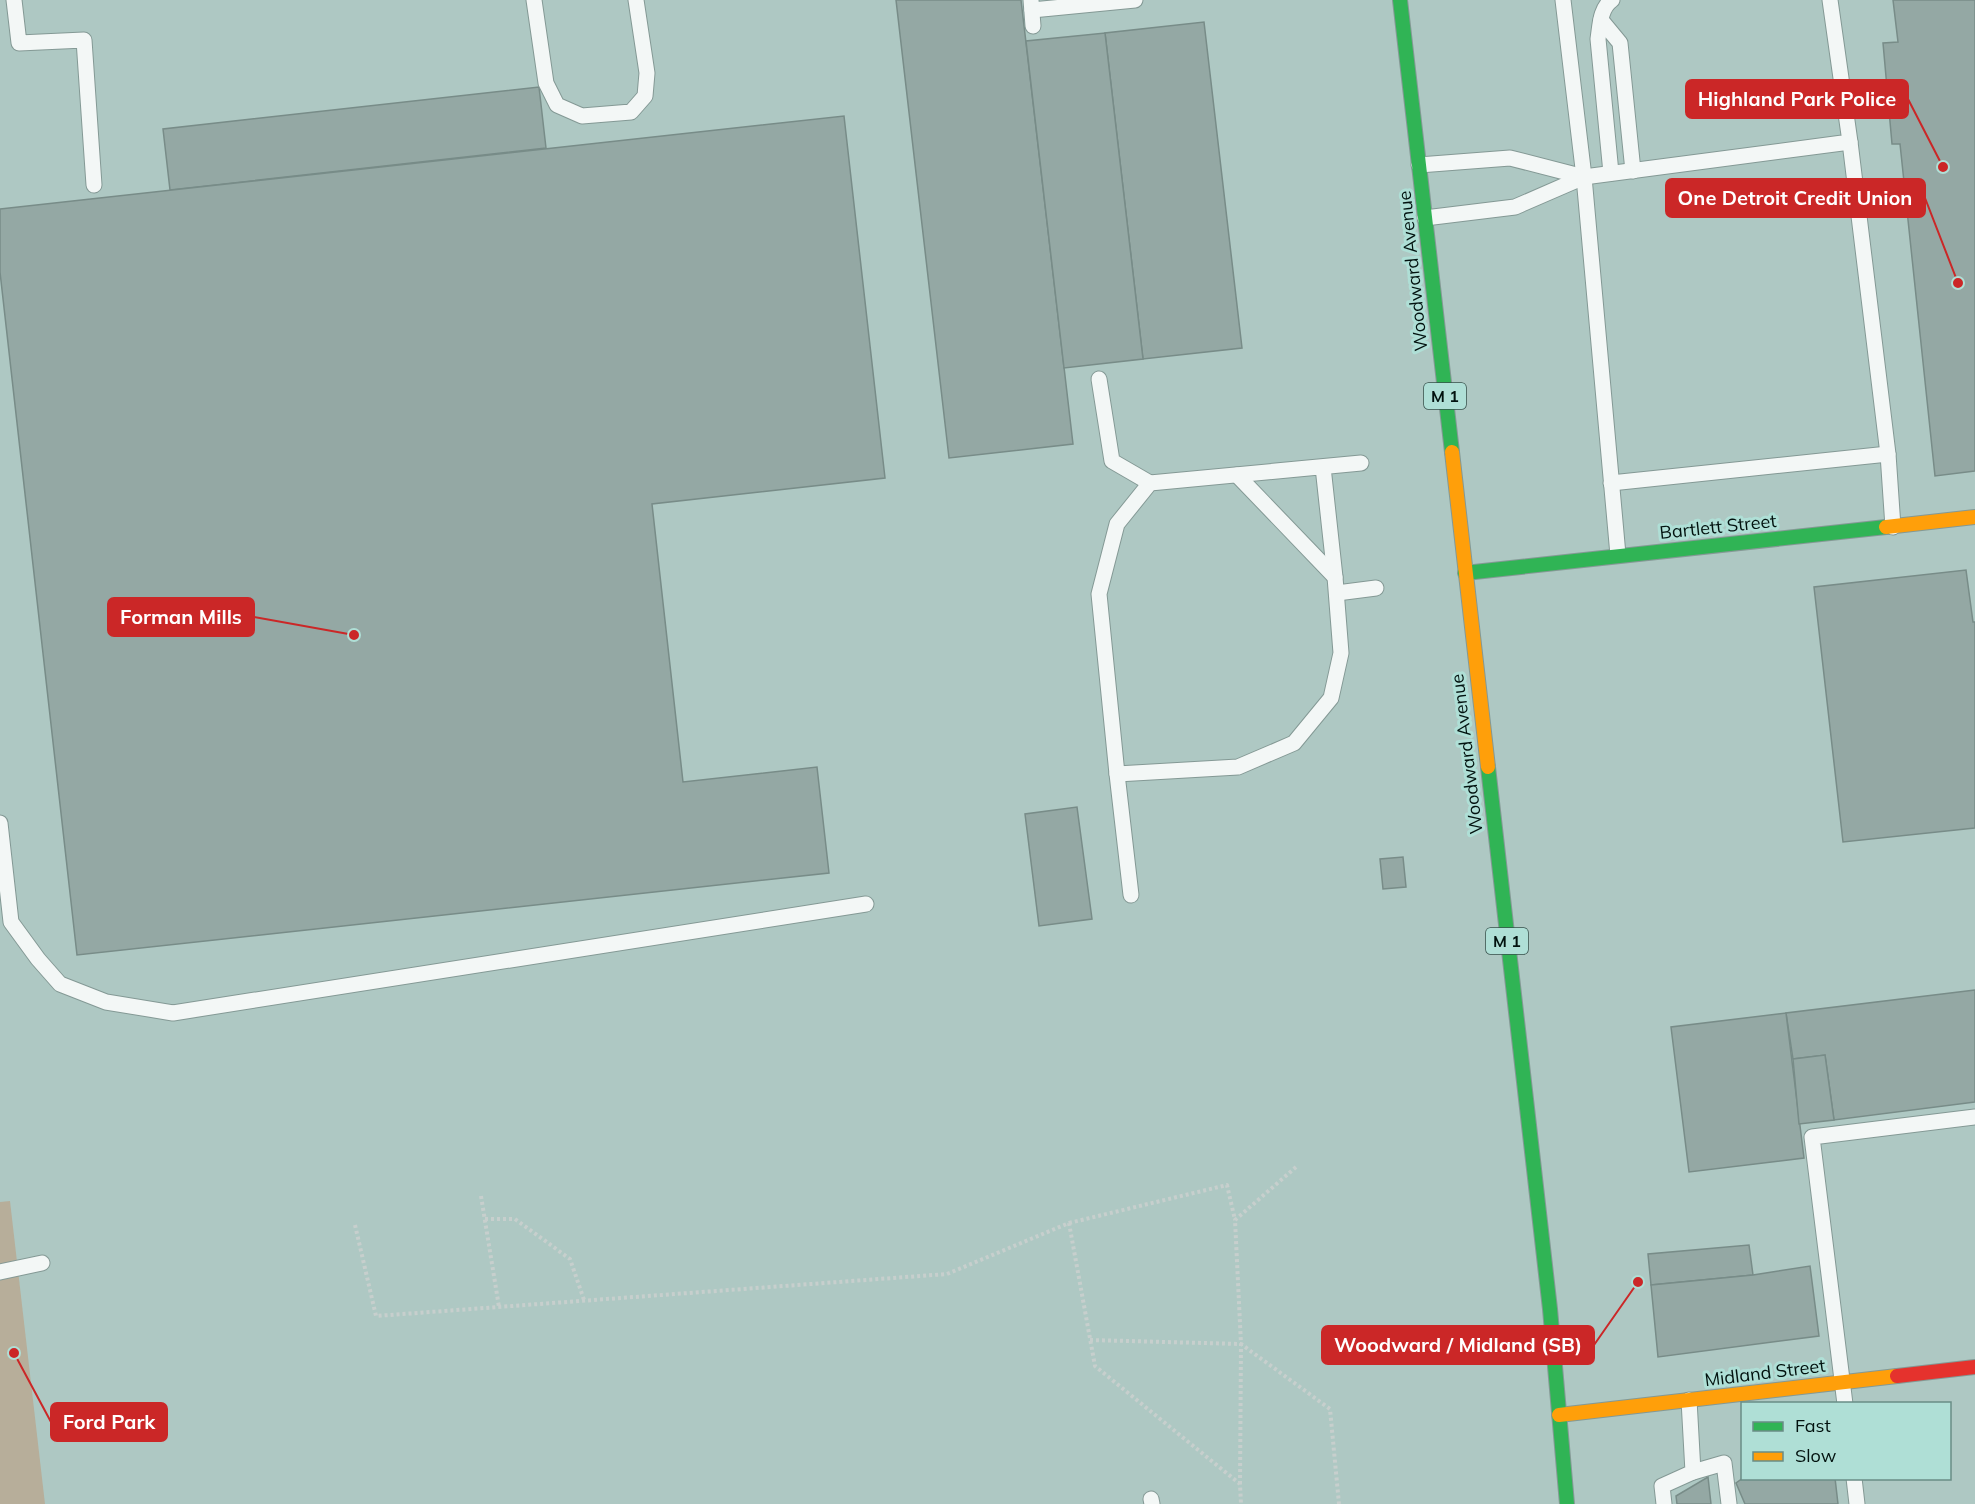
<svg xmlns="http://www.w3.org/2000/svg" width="1975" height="1504" font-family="Mulish,sans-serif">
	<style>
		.green { fill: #b7ae9a }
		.building { fill: #94a8a4; stroke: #788c88; stroke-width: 1.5 }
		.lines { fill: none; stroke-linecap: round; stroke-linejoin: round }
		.lane-casing { stroke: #849995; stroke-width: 17 }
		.fast-casing { stroke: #849995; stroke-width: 16 }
		.slow-casing { stroke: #849995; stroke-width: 16 }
		.jam-casing { stroke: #849995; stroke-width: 16 }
		.path { stroke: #c7cfcd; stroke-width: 4; stroke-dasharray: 3 3; stroke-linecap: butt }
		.lane { stroke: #f3f7f6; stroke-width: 15 }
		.fast { stroke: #30b455; stroke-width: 14 }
		.slow { stroke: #ff9f0a; stroke-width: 14 }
		.jam { stroke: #e5322d; stroke-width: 14 }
		.labels { text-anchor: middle; stroke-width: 6; stroke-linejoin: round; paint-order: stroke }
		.shield { fill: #afdfd6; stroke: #36504b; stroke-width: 1.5 }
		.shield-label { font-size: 16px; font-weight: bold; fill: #02120f }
		.street-label { font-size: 18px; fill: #02120f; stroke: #afdfd6 }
		.leader { fill: none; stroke: #cb2727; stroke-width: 2 }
		.callout-dot { fill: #cb2727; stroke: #afdfd6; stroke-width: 2 }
		.callout { fill: #cb2727; stroke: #cb2727; stroke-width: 2 }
		.callout-label { font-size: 20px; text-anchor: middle; font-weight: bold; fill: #fff }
	</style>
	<rect width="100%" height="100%" fill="#aec8c3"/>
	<polygon class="green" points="10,1201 45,1504 0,1504 0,1202"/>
	<g class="building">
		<polygon points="896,0 1021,0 1073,444 949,458"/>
		<polygon points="1893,0 1975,0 1975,471 1935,476 1900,144 1892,144 1883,43 1898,42"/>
		<polygon points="1204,22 1242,348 1143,359 1105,33"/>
		<polygon points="1105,33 1143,359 1064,368 1026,41"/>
		<polygon points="539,87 546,148 170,190 163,129"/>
		<polygon points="844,116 885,478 652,504 683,782 817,767 829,873 77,955 0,272 0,209"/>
		<polygon points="1966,570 1973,622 1975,622 1975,828 1843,842 1814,587"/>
		<polygon points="1077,807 1092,919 1039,926 1025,814"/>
		<polygon points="1403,857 1406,887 1383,889 1380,859"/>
		<polygon points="1975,990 1975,1102 1834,1120 1825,1055 1793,1059 1786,1013"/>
		<polygon points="1786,1013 1804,1158 1689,1172 1671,1027"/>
		<polygon points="1825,1055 1834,1120 1799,1124 1793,1059"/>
		<polygon points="1749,1245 1753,1275 1651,1285 1648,1254"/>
		<polygon points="1810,1266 1819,1336 1658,1357 1651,1285 1753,1275"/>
		<polygon points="1708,1477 1711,1504 1677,1504 1676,1496"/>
		<polygon points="1743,1478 1835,1478 1838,1504 1745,1504 1736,1483"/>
	</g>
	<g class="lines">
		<g class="lane-casing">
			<g id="lane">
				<polyline points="14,0 19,43 84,40 94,185"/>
				<polyline points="534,0 546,83 557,105 582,116 631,112 645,96 647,73 636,0"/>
				<polyline points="1031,0 1033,26"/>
				<polyline points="1563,0 1584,177 1618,555"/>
				<polyline points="1032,10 1135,0"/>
				<polyline points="1601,20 1620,43 1633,171"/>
				<polyline points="1850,142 1888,454 1893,527"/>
				<polyline points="1419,165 1510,158 1584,177"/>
				<path d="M1611,173L1598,39C1600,26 1600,8 1612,0"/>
				<polyline points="1425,218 1515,207 1584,177 1850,142 1830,0"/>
				<polyline points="1099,379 1112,461 1150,483"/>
				<polyline points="1323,467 1335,577 1341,653 1331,698 1294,743 1238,767 1117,774 1099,594 1117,524 1150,483 1361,463"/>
				<polyline points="1237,475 1335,577"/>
				<polyline points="1611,483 1888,454"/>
				<polyline points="1337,593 1376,588"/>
				<polyline points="1117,774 1131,895"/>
				<polyline points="0,823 11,922 38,959 60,984 106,1002 173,1013 866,904"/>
				<polyline points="0,1272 42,1263"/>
				<polyline points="1845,1404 1812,1137 1975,1117"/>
				<polyline points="1693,1472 1724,1463 1729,1504"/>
				<polyline points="1854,1478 1857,1504"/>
				<polyline points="1151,1499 1152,1504"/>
				<polyline points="1664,1504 1662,1486 1693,1472 1689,1400"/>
			</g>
		</g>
		<g class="fast-casing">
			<g id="fast">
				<polyline points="1400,0 1452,452"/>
				<polyline points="1465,573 1886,527"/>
				<polyline points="1488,767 1550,1309 1567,1504"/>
			</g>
		</g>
		<g class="slow-casing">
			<g id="slow">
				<polyline points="1452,452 1488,767"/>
				<polyline points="1886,527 1975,517"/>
				<polyline points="1559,1415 1897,1376"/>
			</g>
		</g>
		<g class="jam-casing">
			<polyline id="jam" points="1897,1376 1975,1367"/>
		</g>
		<g class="path">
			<polyline points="1296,1167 1235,1220 1241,1344 1330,1409 1339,1504"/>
			<polyline points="481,1196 499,1307"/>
			<polyline points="485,1219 515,1219 570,1259 584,1300"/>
			<polyline points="1069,1223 1227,1185 1235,1220"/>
			<polyline points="355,1225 376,1316 947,1274 1069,1223 1095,1366 1240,1484 1241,1504"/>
			<polyline points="1090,1340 1241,1344 1240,1484"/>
		</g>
		<use href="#lane" class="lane"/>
		<use href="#fast" class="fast"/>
		<use href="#slow" class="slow"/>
		<use href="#jam" class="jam"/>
	</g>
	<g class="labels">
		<g class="shield">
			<rect x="1424" y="383" width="42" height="26" rx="4.5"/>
			<rect x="1486" y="928" width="42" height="26" rx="4.5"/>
		</g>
		<g class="shield-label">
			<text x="1445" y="402">M 1</text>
			<text x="1507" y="947">M 1</text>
		</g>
		<g class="street-label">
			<text transform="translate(1413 271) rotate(-96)" y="6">Woodward Avenue</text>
			<text transform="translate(1718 527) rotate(-6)" y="6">Bartlett Street</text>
			<text transform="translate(1467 754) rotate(-97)" y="6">Woodward Avenue</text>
			<text transform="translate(1765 1373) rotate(-7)" y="6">Midland Street</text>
		</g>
	</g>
	<path class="leader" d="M1943 167L1908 99M1958 283L1925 198M354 635L254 617M1638 1282L1594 1345M14 1353L51 1422"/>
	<g class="callout-dot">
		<circle cx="1943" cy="167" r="6"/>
		<circle cx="1958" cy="283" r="6"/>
		<circle cx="354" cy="635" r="6"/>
		<circle cx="1638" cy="1282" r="6"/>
		<circle cx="14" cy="1353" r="6"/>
	</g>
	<g class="callout">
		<rect x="1686" y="80" width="222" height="38" rx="6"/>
		<rect x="1666" y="179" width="259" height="38" rx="6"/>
		<rect x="108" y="598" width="146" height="38" rx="6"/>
		<rect x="1322" y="1326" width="272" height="38" rx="6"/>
		<rect x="51" y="1403" width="116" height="38" rx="6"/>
	</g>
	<g class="callout-label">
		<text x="1797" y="106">Highland Park Police</text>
		<text x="1795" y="205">One Detroit Credit Union</text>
		<text x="181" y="624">Forman Mills</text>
		<text x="1458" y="1352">Woodward / Midland (SB)</text>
		<text x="109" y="1429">Ford Park</text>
	</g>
	<rect x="1741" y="1402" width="210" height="78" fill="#afdfd6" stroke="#6a8d86" stroke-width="1.5"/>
	<rect x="1753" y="1422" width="30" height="9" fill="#30b455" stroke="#6a8d86" stroke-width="1.5"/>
	<text x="1795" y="1432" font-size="18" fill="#02120f">Fast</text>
	<rect x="1753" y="1452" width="30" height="9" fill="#ff9f0a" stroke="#6a8d86" stroke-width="1.5"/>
	<text x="1795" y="1462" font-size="18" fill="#02120f">Slow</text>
</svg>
